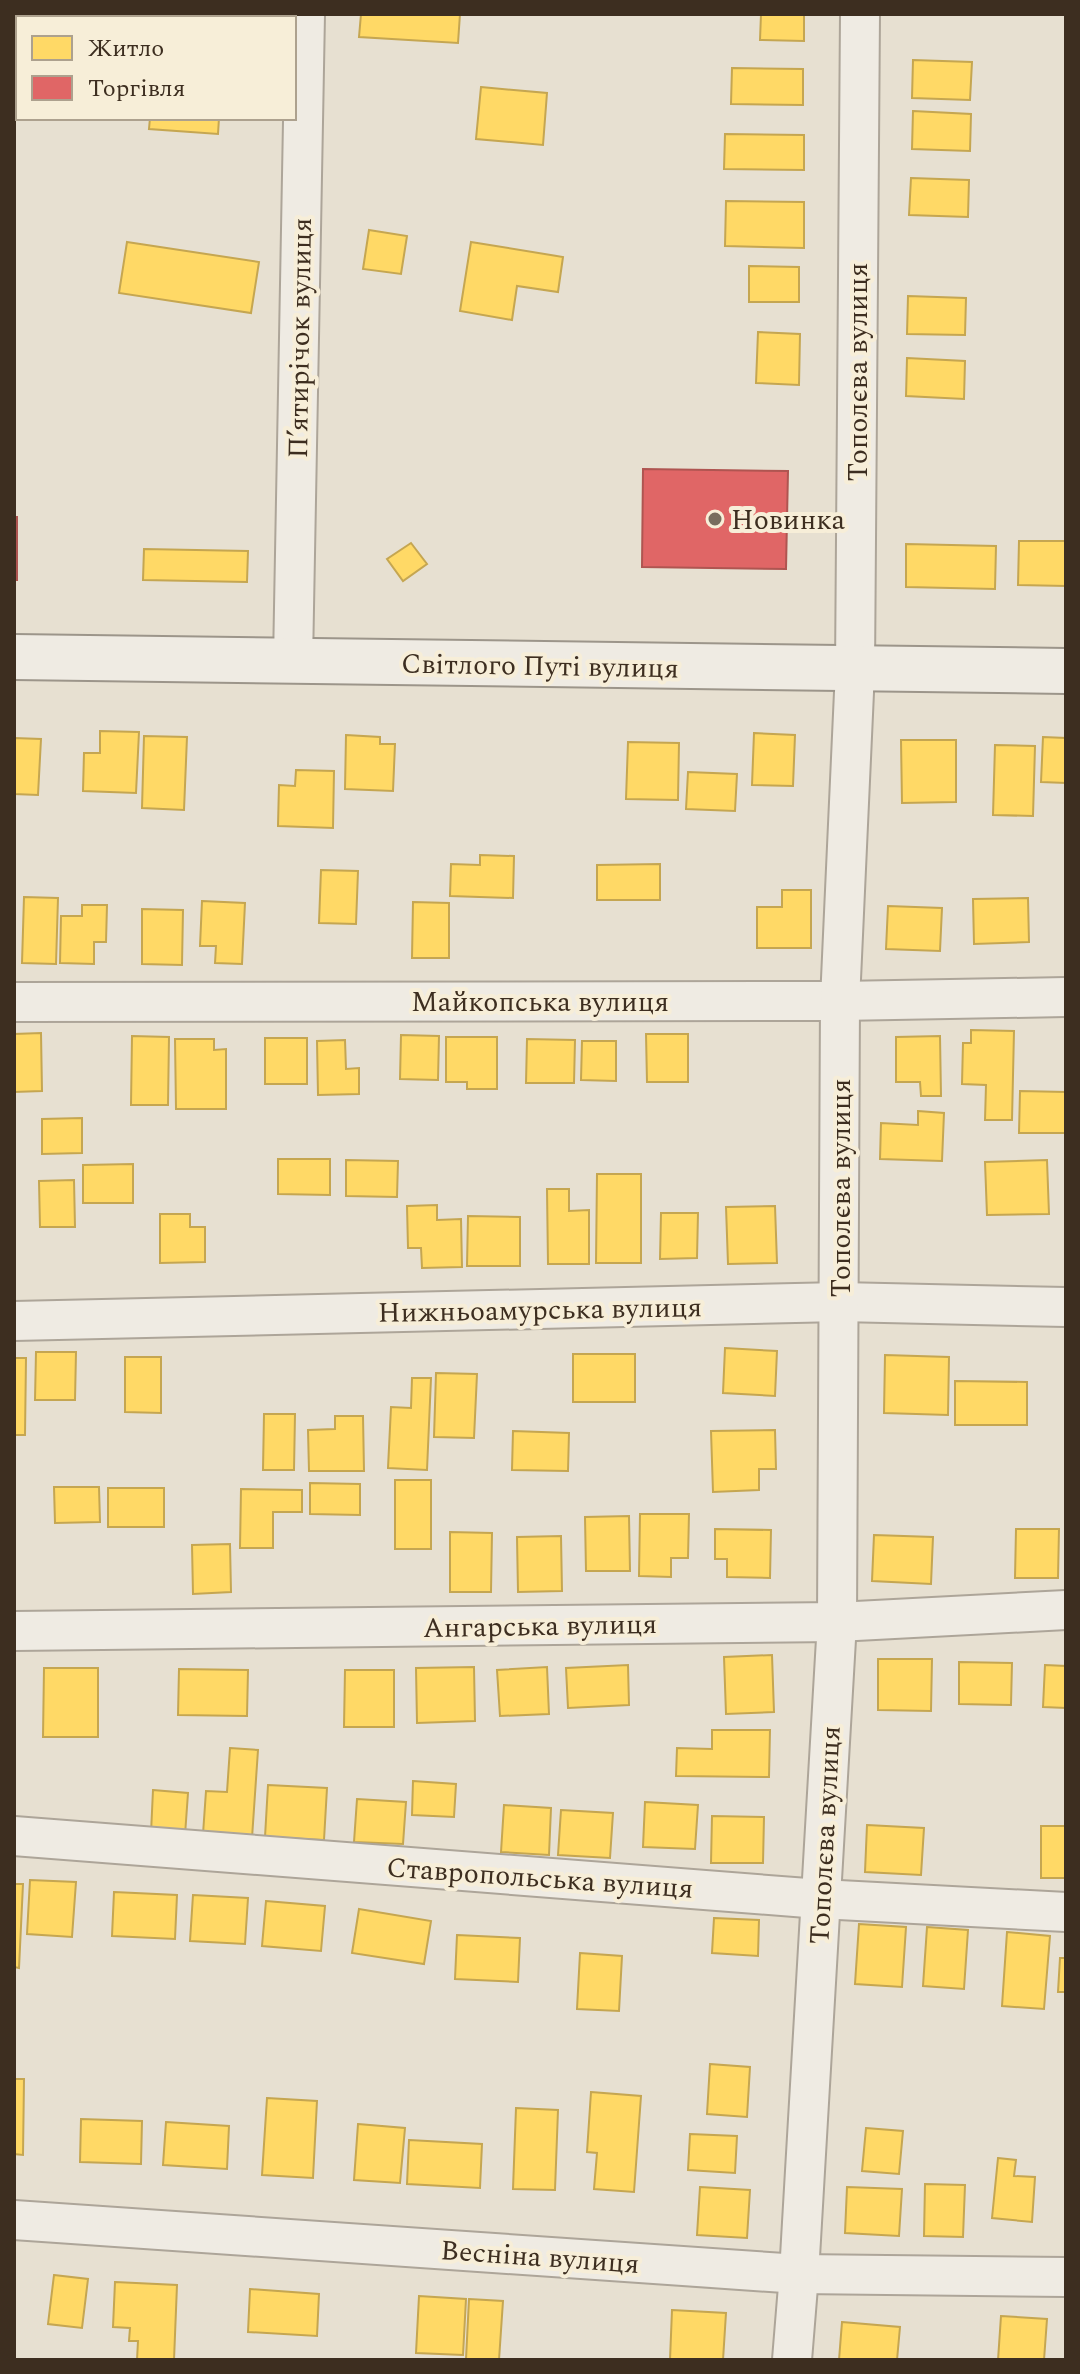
<svg xmlns="http://www.w3.org/2000/svg" width="1080" height="2374" font-family="Spectral,serif">
	<style>
		.homes { fill: #ffd966; stroke: #c5a651; stroke-width: 2 }
		.shops { fill: #e06666; stroke: #af5551; stroke-width: 2 }
		.lines { fill: none; stroke-linecap: round; stroke-linejoin: round }
		.minor-casing { stroke: #ada599; stroke-width: 42 }
		.secondary-casing { stroke: #9c958a; stroke-width: 48 }
		.minor { stroke: #efebe3; stroke-width: 38 }
		.secondary { stroke: #efebe3; stroke-width: 44 }
		.poi-dot { fill: #786c5e; stroke: #f7eed8; stroke-width: 3 }
		.labels { text-anchor: middle; stroke-width: 8; stroke-linejoin: round; paint-order: stroke }
		.street-label { font-size: 28px; fill: #3d2e20; stroke: #f7eed8 }
		.poi-label { font-size: 28px; fill: #3d2e20; stroke: #f7eed8; text-anchor: start }
	</style>
	<rect width="100%" height="100%" fill="#e7e0d1"/>
	<g class="homes">
		<polygon points="361,14 460,14 458,43 359,37"/>
		<polygon points="761,14 804,14 804,41 760,40"/>
		<polygon points="913,60 972,62 970,100 912,98"/>
		<polygon points="732,68 803,69 803,105 731,104"/>
		<polygon points="481,87 547,93 543,145 476,139"/>
		<polygon points="913,111 971,114 970,151 912,149"/>
		<polygon points="150,118 219,118 218,134 149,129"/>
		<polygon points="725,134 804,135 804,170 724,169"/>
		<polygon points="911,178 969,180 968,217 909,215"/>
		<polygon points="726,201 804,202 804,248 725,246"/>
		<polygon points="369,230 407,236 401,274 363,269"/>
		<polygon points="127,242 259,262 251,313 119,293"/>
		<polygon points="471,242 563,257 558,292 517,286 512,320 460,311"/>
		<polygon points="749,266 799,267 799,302 749,302"/>
		<polygon points="908,296 966,298 965,335 907,334"/>
		<polygon points="758,332 800,334 799,385 756,383"/>
		<polygon points="907,358 965,361 964,399 906,396"/>
		<polygon points="1019,541 1066,541 1066,586 1018,585"/>
		<polygon points="411,543 427,564 403,581 387,559"/>
		<polygon points="906,544 996,546 995,589 906,587"/>
		<polygon points="144,549 248,551 247,582 143,580"/>
		<polygon points="100,731 139,732 136,793 83,791 84,753 100,753"/>
		<polygon points="754,733 795,735 793,786 752,785"/>
		<polygon points="346,735 380,737 380,744 395,744 393,791 345,789"/>
		<polygon points="144,736 187,737 184,810 142,808"/>
		<polygon points="1043,737 1066,738 1066,783 1041,782"/>
		<polygon points="14,738 41,739 38,795 14,794"/>
		<polygon points="901,740 956,740 956,802 902,803"/>
		<polygon points="628,742 679,743 678,800 626,799"/>
		<polygon points="995,745 1035,746 1033,816 993,815"/>
		<polygon points="296,770 334,771 333,828 278,826 279,785 295,786"/>
		<polygon points="688,772 737,774 735,811 686,809"/>
		<polygon points="480,855 514,856 513,898 450,896 451,864 480,865"/>
		<polygon points="660,864 660,900 597,900 597,865"/>
		<polygon points="321,870 358,871 356,924 319,923"/>
		<polygon points="782,890 811,890 811,948 757,948 757,907 782,907"/>
		<polygon points="24,897 58,898 56,964 22,963"/>
		<polygon points="1028,898 1029,942 974,944 973,899"/>
		<polygon points="202,901 245,903 242,964 215,963 216,946 200,946"/>
		<polygon points="413,902 449,903 449,958 412,958"/>
		<polygon points="82,905 107,905 106,942 94,942 94,964 60,963 61,916 82,916"/>
		<polygon points="888,906 942,908 940,951 886,949"/>
		<polygon points="142,909 183,910 182,965 142,964"/>
		<polygon points="971,1030 1014,1031 1012,1120 985,1120 986,1085 962,1084 963,1043 971,1043"/>
		<polygon points="41,1033 42,1091 14,1092 14,1034"/>
		<polygon points="646,1034 688,1034 688,1082 647,1082"/>
		<polygon points="401,1035 439,1036 438,1080 400,1079"/>
		<polygon points="132,1036 169,1037 168,1105 131,1105"/>
		<polygon points="940,1036 941,1096 921,1096 920,1082 896,1082 896,1037"/>
		<polygon points="446,1037 497,1037 497,1089 467,1089 467,1082 446,1082"/>
		<rect x="265" y="1038" width="42" height="46"/>
		<polygon points="175,1039 214,1039 214,1050 226,1049 226,1109 176,1109"/>
		<polygon points="527,1039 575,1040 574,1083 526,1083"/>
		<polygon points="345,1040 346,1069 359,1068 359,1094 318,1095 317,1041"/>
		<polygon points="582,1041 616,1041 616,1081 581,1080"/>
		<polygon points="1020,1091 1066,1092 1066,1133 1019,1133"/>
		<polygon points="918,1111 944,1113 942,1161 880,1159 881,1123 918,1125"/>
		<polygon points="82,1118 82,1153 42,1154 42,1119"/>
		<polygon points="278,1159 330,1159 330,1195 278,1194"/>
		<polygon points="346,1160 398,1161 397,1197 346,1196"/>
		<polygon points="1047,1160 1049,1214 987,1215 985,1162"/>
		<polygon points="133,1164 133,1203 83,1203 83,1165"/>
		<polygon points="597,1174 641,1174 641,1263 596,1263"/>
		<polygon points="74,1180 75,1227 40,1227 39,1181"/>
		<polygon points="547,1189 569,1189 569,1211 589,1210 589,1264 548,1264"/>
		<polygon points="437,1205 437,1220 461,1219 462,1267 422,1268 421,1248 408,1248 407,1206"/>
		<polygon points="775,1206 777,1263 728,1264 726,1207"/>
		<polygon points="661,1213 698,1213 697,1258 660,1259"/>
		<polygon points="160,1214 190,1214 190,1227 205,1227 205,1262 160,1263"/>
		<polygon points="468,1216 520,1217 520,1266 467,1266"/>
		<polygon points="725,1348 777,1351 775,1396 723,1393"/>
		<polygon points="36,1352 76,1352 75,1400 35,1400"/>
		<rect x="573" y="1354" width="62" height="48"/>
		<polygon points="885,1355 949,1357 948,1415 884,1413"/>
		<polygon points="125,1357 161,1357 161,1413 125,1412"/>
		<polygon points="14,1358 26,1358 25,1435 14,1435"/>
		<polygon points="436,1373 477,1374 474,1438 434,1437"/>
		<polygon points="412,1378 431,1378 427,1470 388,1468 391,1407 411,1408"/>
		<polygon points="955,1381 1027,1382 1027,1425 955,1425"/>
		<polygon points="264,1414 295,1414 294,1470 263,1470"/>
		<polygon points="335,1416 363,1416 364,1471 309,1471 308,1430 335,1429"/>
		<polygon points="775,1430 776,1469 759,1469 759,1490 713,1492 711,1431"/>
		<polygon points="513,1431 569,1433 568,1471 512,1470"/>
		<rect x="395" y="1480" width="36" height="69"/>
		<polygon points="310,1483 360,1484 360,1515 310,1514"/>
		<polygon points="54,1487 99,1487 100,1522 55,1523"/>
		<rect x="108" y="1488" width="56" height="39"/>
		<polygon points="241,1489 302,1490 302,1512 273,1512 273,1548 240,1548"/>
		<polygon points="640,1514 689,1514 688,1558 671,1558 671,1577 639,1576"/>
		<polygon points="629,1516 630,1571 586,1571 585,1517"/>
		<polygon points="715,1529 771,1530 770,1578 727,1577 727,1559 715,1559"/>
		<polygon points="1016,1529 1059,1529 1058,1578 1015,1578"/>
		<polygon points="450,1532 492,1533 491,1592 450,1592"/>
		<polygon points="874,1535 933,1537 931,1584 872,1581"/>
		<polygon points="561,1536 562,1591 518,1592 517,1537"/>
		<polygon points="230,1544 231,1592 193,1594 192,1545"/>
		<polygon points="772,1655 774,1712 726,1714 724,1657"/>
		<polygon points="878,1659 932,1659 931,1711 878,1710"/>
		<polygon points="959,1662 1012,1663 1011,1705 959,1704"/>
		<polygon points="628,1665 629,1705 568,1708 566,1668"/>
		<polygon points="1045,1665 1066,1666 1066,1708 1043,1707"/>
		<polygon points="474,1667 475,1721 417,1723 416,1668"/>
		<polygon points="547,1667 549,1714 500,1716 497,1670"/>
		<polygon points="44,1668 98,1668 98,1737 43,1737"/>
		<polygon points="179,1669 248,1670 247,1716 178,1715"/>
		<polygon points="345,1670 394,1670 394,1727 344,1727"/>
		<polygon points="712,1730 770,1730 769,1777 676,1776 677,1748 712,1749"/>
		<polygon points="230,1748 258,1750 252,1838 203,1834 206,1791 227,1792"/>
		<polygon points="413,1781 456,1784 454,1817 412,1815"/>
		<polygon points="268,1785 327,1788 324,1840 265,1837"/>
		<polygon points="153,1790 188,1793 185,1835 151,1833"/>
		<polygon points="357,1799 406,1802 403,1844 354,1842"/>
		<polygon points="645,1802 698,1805 695,1849 643,1847"/>
		<polygon points="504,1805 551,1808 549,1855 501,1852"/>
		<polygon points="561,1810 613,1813 610,1858 558,1855"/>
		<polygon points="712,1816 764,1817 763,1863 711,1863"/>
		<polygon points="867,1825 924,1828 921,1875 865,1872"/>
		<rect x="1041" y="1826" width="25" height="52"/>
		<polygon points="30,1880 76,1882 72,1937 27,1934"/>
		<polygon points="14,1884 23,1884 19,1968 14,1967"/>
		<polygon points="114,1892 177,1895 175,1939 112,1936"/>
		<polygon points="193,1895 248,1898 245,1944 190,1941"/>
		<polygon points="266,1901 325,1906 321,1951 262,1946"/>
		<polygon points="359,1909 431,1921 424,1964 352,1953"/>
		<polygon points="714,1918 759,1920 758,1956 712,1953"/>
		<polygon points="859,1924 906,1927 902,1987 855,1984"/>
		<polygon points="927,1927 968,1930 964,1989 923,1986"/>
		<polygon points="1007,1932 1050,1936 1044,2009 1002,2006"/>
		<polygon points="457,1935 520,1938 518,1982 455,1979"/>
		<polygon points="580,1953 622,1956 619,2011 577,2009"/>
		<polygon points="1060,1958 1066,1958 1066,1992 1058,1992"/>
		<polygon points="710,2064 750,2067 747,2117 707,2114"/>
		<polygon points="14,2079 24,2079 23,2155 14,2154"/>
		<polygon points="591,2092 641,2096 634,2192 594,2189 597,2153 587,2152"/>
		<polygon points="267,2098 317,2101 313,2178 262,2175"/>
		<polygon points="516,2108 558,2110 555,2190 513,2189"/>
		<polygon points="81,2119 142,2121 141,2164 80,2162"/>
		<polygon points="166,2122 229,2126 227,2169 163,2165"/>
		<polygon points="358,2124 405,2128 400,2183 354,2180"/>
		<polygon points="866,2128 903,2131 899,2174 862,2171"/>
		<polygon points="690,2134 737,2136 735,2173 688,2170"/>
		<polygon points="409,2140 482,2144 480,2188 407,2184"/>
		<polygon points="998,2158 1016,2160 1014,2176 1035,2177 1032,2222 992,2218"/>
		<polygon points="925,2184 965,2185 963,2237 924,2236"/>
		<polygon points="700,2187 750,2190 747,2238 697,2235"/>
		<polygon points="847,2187 902,2189 899,2236 845,2233"/>
		<polygon points="54,2275 88,2279 82,2328 48,2324"/>
		<polygon points="115,2282 177,2285 174,2360 137,2360 138,2341 129,2341 130,2328 113,2327"/>
		<polygon points="250,2289 319,2294 317,2336 248,2332"/>
		<polygon points="419,2296 466,2299 463,2355 416,2353"/>
		<polygon points="469,2299 503,2301 499,2360 466,2359"/>
		<polygon points="672,2310 726,2313 723,2360 670,2360"/>
		<polygon points="1001,2316 1047,2319 1044,2360 998,2360"/>
		<polygon points="842,2322 900,2327 897,2360 839,2360"/>
	</g>
	<g class="shops">
		<polygon points="643,469 788,471 786,569 642,567"/>
		<rect x="14" y="517" width="3" height="63"/>
	</g>
	<g class="lines">
		<g class="minor-casing">
			<g id="minor">
				<polyline points="293,662 305,14"/>
				<polyline points="14,1002 840,1001 1066,997"/>
				<polyline points="14,1321 840,1302 1066,1307"/>
				<polyline points="14,1631 837,1622 1066,1610"/>
				<polyline points="14,1836 820,1899 1066,1912"/>
				<polyline points="14,2220 799,2274 1066,2277"/>
				<polyline points="792,2360 799,2274 837,1622 840,1001 855,670 860,14"/>
			</g>
		</g>
		<g class="secondary-casing">
			<polyline id="secondary" points="14,657 1066,671"/>
		</g>
		<use href="#minor" class="minor"/>
		<use href="#secondary" class="secondary"/>
	</g>
	<circle class="poi-dot" cx="715" cy="519" r="8"/>
	<g class="labels">
		<g class="street-label">
			<text transform="translate(299 338) rotate(-89)" y="10">П’ятирічок вулиця</text>
			<text transform="translate(857 372) rotate(-90)" y="10">Тополєва вулиця</text>
			<text transform="translate(540 665) rotate(1)" y="10">Світлого Путі вулиця</text>
			<text x="540" y="1011">Майкопська вулиця</text>
			<text transform="translate(840 1188) rotate(-90)" y="10">Тополєва вулиця</text>
			<text transform="translate(540 1309) rotate(-1)" y="10">Нижньоамурська вулиця</text>
			<text transform="translate(540 1625) rotate(-1)" y="10">Ангарська вулиця</text>
			<text transform="translate(824 1835) rotate(-87)" y="10">Тополєва вулиця</text>
			<text transform="translate(540 1877) rotate(4)" y="10">Ставропольська вулиця</text>
			<text transform="translate(540 2256) rotate(4)" y="10">Весніна вулиця</text>
		</g>
		<g class="poi-label">
			<text x="731" y="529">Новинка</text>
		</g>
	</g>
	<rect width="1080" height="2374" fill="none" stroke="#3d2e20" stroke-width="32"/>
	<rect x="16" y="16" width="280" height="104" fill="#f7eed8" stroke="#ada18e" stroke-width="2"/>
	<rect x="32" y="36" width="40" height="24" fill="#ffd966" stroke="#ada18e" stroke-width="2"/>
	<text x="88" y="56" font-size="24" fill="#3d2e20">Житло</text>
	<rect x="32" y="76" width="40" height="24" fill="#e06666" stroke="#ada18e" stroke-width="2"/>
	<text x="88" y="96" font-size="24" fill="#3d2e20">Торгівля</text>
</svg>
